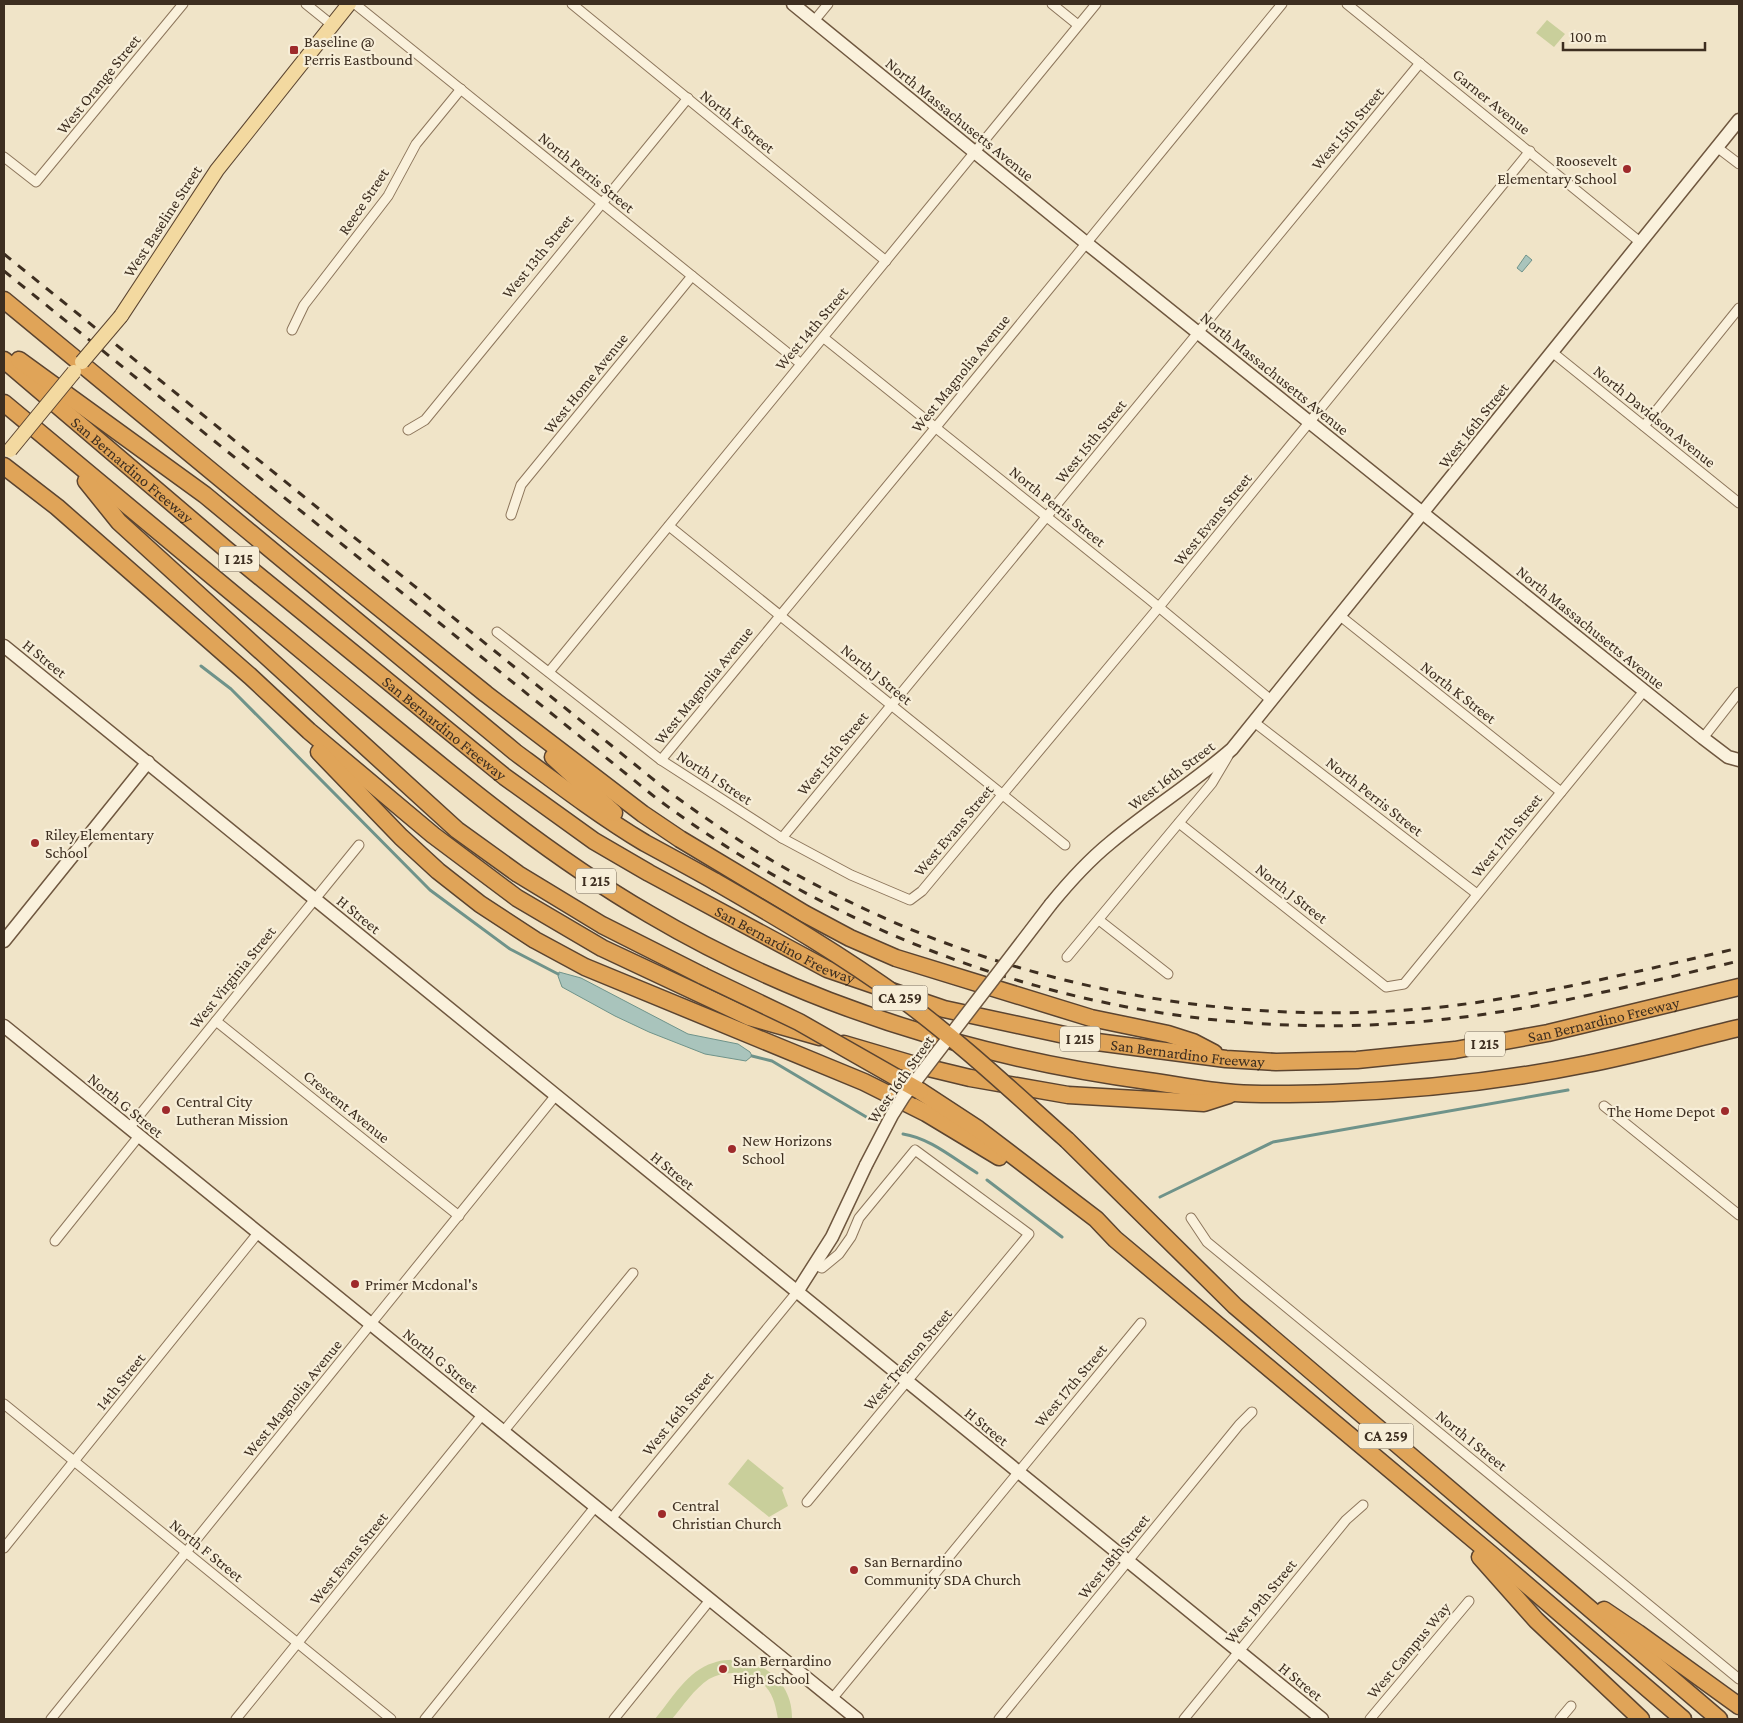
<svg xmlns="http://www.w3.org/2000/svg" width="1743" height="1723" font-family="'Crimson Pro',serif">
	<style>
		.green { fill: #c9cf9b }
		.water { fill: #a9c4bc; stroke: #6f938a }
		.lines { fill: none; stroke-linecap: round; stroke-linejoin: round }
		.stream { stroke: #6f938a; stroke-width: 3 }
		.street-casing { stroke: #8d765c; stroke-width: 11 }
		.secondary-casing { stroke: #6f573f; stroke-width: 15 }
		.primary-casing { stroke: #5b4430; stroke-width: 16 }
		.highway-casing { stroke: #5b4430; stroke-width: 19 }
		.street { stroke: #faf1dc; stroke-width: 9 }
		.secondary { stroke: #faf1dc; stroke-width: 12 }
		.primary { stroke: #f3d9a0; stroke-width: 14 }
		.highway { stroke: #e0a458; stroke-width: 16 }
		.rail { stroke: #3d2e20; stroke-width: 3; stroke-dasharray: 9 9; stroke-linecap: butt }
		.secondary-bridge-casing { stroke: #6f573f; stroke-width: 15; stroke-linecap: butt }
		.primary-bridge-casing { stroke: #5b4430; stroke-width: 16; stroke-linecap: butt }
		.highway-bridge-casing { stroke: #5b4430; stroke-width: 19; stroke-linecap: butt }
		.secondary-bridge { stroke: #faf1dc; stroke-width: 12 }
		.primary-bridge { stroke: #f3d9a0; stroke-width: 14 }
		.highway-bridge { stroke: #e0a458; stroke-width: 16 }
		.poi-dot { fill: #9e2a2b; stroke: #f7eed8; stroke-width: 2 }
		.labels { text-anchor: middle; stroke-width: 4.5; stroke-linejoin: round; paint-order: stroke }
		.shield { fill: #f7eed8; stroke: #756857; stroke-width: 1 }
		.shield-label { font-size: 15px; font-weight: bold; fill: #3d2e20 }
		.poi-label { font-size: 16px; fill: #3d2e20; stroke: #f7eed8; text-anchor: start }
		.street-label { font-size: 16px; fill: #3d2e20; stroke: #f7eed8 }
	</style>
	<rect width="100%" height="100%" fill="#f0e4c8"/>
	<g class="green">
		<polygon points="1547,20 1565,34 1554,47 1536,33"/>
		<polygon points="748,1459 784,1488 782,1490 788,1506 769,1517 728,1484"/>
		<path d="M744,1659C772,1668 793,1688 792,1719H778C776,1708 774,1696 766,1687C752,1671 726,1669 709,1679C694,1689 683,1706 672,1719H655C671,1700 688,1670 713,1663C723,1659 733,1660 744,1659Z"/>
	</g>
	<g class="water">
		<polygon points="1526,255 1532,260 1522,272 1517,268"/>
		<polygon points="559,972 581,978 688,1034 738,1044 750,1052 752,1056 746,1061 705,1054 649,1032 615,1016 562,987 558,976"/>
	</g>
	<g class="lines">
		<g class="stream">
			<polyline points="201,666 231,689 430,890 510,949 558,974"/>
			<polyline points="752,1056 772,1061 868,1118"/>
			<path d="M903,1134C930,1138 954,1159 977,1173"/>
			<polyline points="987,1180 1062,1237"/>
			<polyline points="1160,1197 1273,1142 1568,1090"/>
		</g>
		<g class="street-casing">
			<g id="street">
				<polyline points="306,4 332,25"/>
				<polyline points="355,4 800,363"/>
				<polyline points="572,4 886,261"/>
				<polyline points="1052,4 1078,25"/>
				<polyline points="1347,4 1640,242"/>
				<polyline points="814,21 828,4"/>
				<polyline points="1718,148 1739,164"/>
				<polyline points="4,157 36,182 183,4"/>
				<polyline points="292,330 304,305 388,196 416,144 461,89"/>
				<polyline points="824,338 1149,599 1271,700"/>
				<polyline points="1552,352 1739,503"/>
				<polyline points="1644,426 1739,308"/>
				<polyline points="408,430 425,420 688,98"/>
				<polyline points="511,515 521,485 692,276"/>
				<polyline points="669,526 1065,845"/>
				<polyline points="1339,615 1561,792"/>
				<polyline points="497,632 661,760 782,838 851,875 910,900 922,891 1159,607 1530,151"/>
				<polyline points="549,672 1096,4"/>
				<polyline points="1254,722 1477,894"/>
				<polyline points="1703,738 1739,692"/>
				<polyline points="661,760 936,427 1282,4"/>
				<polyline points="1179,823 1386,987 1404,984 1644,691"/>
				<polyline points="782,838 1420,63"/>
				<polyline points="1099,920 1168,974"/>
				<polyline points="1067,957 1212,783 1228,756"/>
				<polyline points="216,1021 459,1216"/>
				<polyline points="1604,1106 1739,1215"/>
				<polyline points="129,1128 359,845"/>
				<polyline points="1191,1218 1207,1242 1739,1679"/>
				<polyline points="55,1241 139,1136"/>
				<polyline points="4,1404 391,1719"/>
				<polyline points="503,1432 633,1273"/>
				<polyline points="807,1502 1029,1234 915,1150 859,1218 851,1237 839,1254 822,1268 815,1265"/>
				<polyline points="611,1519 797,1292"/>
				<polyline points="4,1548 258,1233"/>
				<polyline points="832,1699 1141,1323"/>
				<polyline points="51,1719 556,1095"/>
				<polyline points="236,1719 482,1415"/>
				<polyline points="425,1719 595,1507"/>
				<polyline points="614,1719 710,1600"/>
				<polyline points="999,1719 1239,1425 1252,1412"/>
				<polyline points="1184,1719 1346,1520 1363,1505"/>
				<polyline points="1370,1719 1469,1601"/>
				<polyline points="1560,1719 1571,1706"/>
			</g>
		</g>
		<g class="secondary-casing">
			<g id="secondary">
				<polyline points="793,4 1085,242 1703,738 1728,757 1739,760"/>
				<polyline points="4,646 1322,1719"/>
				<path d="M1051,904C1069,882 1088,861 1110,843C1149,810 1193,783 1232,749L1739,120"/>
				<polyline points="4,941 148,762"/>
				<polyline points="4,1026 857,1719"/>
				<polyline points="797,1292 832,1237 866,1165"/>
			</g>
		</g>
		<g class="primary-casing">
			<polyline id="primary" points="121,316 217,170 349,4"/>
		</g>
		<g class="highway-casing">
			<g id="highway">
				<polyline points="4,300 273,522 486,694 643,814 680,839 805,914 850,938 896,958 1091,1018 1168,1034 1193,1042 1214,1053"/>
				<path id="s1" d="M4,360L227,550L505,777L594,841L649,873L827,969L944,1009L1097,1042L1226,1059L1276,1062L1357,1060L1455,1050L1548,1033L1739,987"/>
				<path d="M19,360L205,495L515,752C558,784 600,816 645,843C669,856 693,869 716,882"/>
				<path d="M4,403C117,497 230,591 343,685C441,766 539,850 649,914C803,1005 972,1057 1148,1081C1177,1085 1206,1091 1235,1093C1268,1095 1301,1094 1333,1093C1418,1090 1503,1081 1587,1064C1638,1054 1688,1040 1739,1028"/>
				<polyline points="4,466 57,507 250,676 309,731 433,835 517,898 602,948 749,1017 820,1037"/>
				<polyline points="86,481 119,522 457,830 518,874 602,925 703,976"/>
				<polyline points="319,752 401,837 438,871 480,904 535,940 585,967 864,1082 926,1113 999,1157"/>
				<polyline points="553,757 614,813"/>
				<polyline points="844,1044 912,1064 970,1078 1068,1095 1204,1103 1229,1095"/>
				<polyline points="920,1091 978,1129 1096,1219 1115,1239 1492,1555 1683,1719"/>
				<polyline points="1067,1140 1235,1306 1719,1719"/>
				<polyline points="1480,1557 1536,1620 1641,1719"/>
				<polyline points="1604,1610 1638,1633 1739,1706"/>
			</g>
		</g>
		<use href="#street" class="street"/>
		<use href="#secondary" class="secondary"/>
		<use href="#primary" class="primary"/>
		<use href="#highway" class="highway"/>
		<g class="rail">
			<path d="M4,254L664,788C719,829 776,866 838,896C1024,990 1242,1030 1450,1006C1548,994 1643,970 1739,948"/>
			<path d="M4,271L656,798C885,968 1163,1051 1447,1019C1546,1008 1643,983 1739,961"/>
		</g>
		<g class="secondary-bridge-casing">
			<polyline id="secondary-bridge" points="866,1165 892,1115 904,1096 1051,904"/>
		</g>
		<g class="primary-bridge-casing">
			<g id="primary-bridge">
				<polyline points="82,362 121,316"/>
				<polyline points="10,450 74,372"/>
			</g>
		</g>
		<g class="highway-bridge-casing">
			<g id="highway-bridge">
				<path d="M716,882C780,919 843,956 902,999C960,1042 1013,1092 1067,1140"/>
				<polyline points="703,976 799,1022 920,1091"/>
			</g>
		</g>
		<use href="#secondary-bridge" class="secondary-bridge"/>
		<use href="#primary-bridge" class="primary-bridge"/>
		<use href="#highway-bridge" class="highway-bridge"/>
	</g>
	<g class="poi-dot">
		<rect x="289" y="45" width="10" height="10" rx="2.5"/>
		<circle cx="1627" cy="169" r="5"/>
		<circle cx="35" cy="843" r="5"/>
		<circle cx="166" cy="1110" r="5"/>
		<circle cx="1725" cy="1111" r="5"/>
		<circle cx="732" cy="1149" r="5"/>
		<circle cx="355" cy="1284" r="5"/>
		<circle cx="662" cy="1514" r="5"/>
		<circle cx="854" cy="1570" r="5"/>
		<circle cx="723" cy="1669" r="5"/>
	</g>
	<g class="labels">
		<g class="shield">
			<rect x="219" y="546.5" width="40" height="25" rx="4"/>
			<rect x="576" y="868.5" width="40" height="25" rx="4"/>
			<rect x="872.5" y="985.5" width="55" height="25" rx="4"/>
			<rect x="1060" y="1026.5" width="40" height="25" rx="4"/>
			<rect x="1465" y="1031.5" width="40" height="25" rx="4"/>
			<rect x="1358.5" y="1423.5" width="55" height="25" rx="4"/>
		</g>
		<g class="shield-label">
			<text x="239" y="564">I 215</text>
			<text x="596" y="886">I 215</text>
			<text x="900" y="1003">CA 259</text>
			<text x="1080" y="1044">I 215</text>
			<text x="1485" y="1049">I 215</text>
			<text x="1386" y="1441">CA 259</text>
		</g>
		<g class="poi-label">
			<text x="304" y="47">Baseline @<tspan x="304" dy="18">Perris Eastbound</tspan></text>
			<text x="1617" y="166" text-anchor="end">Roosevelt<tspan x="1617" dy="18">Elementary School</tspan></text>
			<text x="45" y="840">Riley Elementary<tspan x="45" dy="18">School</tspan></text>
			<text x="176" y="1107">Central City<tspan x="176" dy="18">Lutheran Mission</tspan></text>
			<text x="1715" y="1117" text-anchor="end">The Home Depot</text>
			<text x="742" y="1146">New Horizons<tspan x="742" dy="18">School</tspan></text>
			<text x="365" y="1290">Primer Mcdonal's</text>
			<text x="672" y="1511">Central<tspan x="672" dy="18">Christian Church</tspan></text>
			<text x="864" y="1567">San Bernardino<tspan x="864" dy="18">Community SDA Church</tspan></text>
			<text x="733" y="1666">San Bernardino<tspan x="733" dy="18">High School</tspan></text>
		</g>
		<g class="street-label">
			<text transform="translate(98 84) rotate(-51)" y="6">West Orange Street</text>
			<text transform="translate(1492 101) rotate(39)" y="6">Garner Avenue</text>
			<text transform="translate(960 119) rotate(39)" y="6">North Massachusetts Avenue</text>
			<text transform="translate(738 121) rotate(39)" y="6">North K Street</text>
			<text transform="translate(1347 128) rotate(-50)" y="6">West 15th Street</text>
			<text transform="translate(587 172) rotate(39)" y="6">North Perris Street</text>
			<text transform="translate(363 201) rotate(-56)" y="6">Reece Street</text>
			<text transform="translate(162 221) rotate(-57)" y="6">West Baseline Street</text>
			<text transform="translate(537 256) rotate(-51)" y="6">West 13th Street</text>
			<text transform="translate(811 328) rotate(-50)" y="6">West 14th Street</text>
			<text transform="translate(960 373) rotate(-51)" y="6">West Magnolia Avenue</text>
			<text transform="translate(1275 373) rotate(39)" y="6">North Massachusetts Avenue</text>
			<text transform="translate(585 383) rotate(-51)" y="6">West Home Avenue</text>
			<text transform="translate(1655 416) rotate(39)" y="6">North Davidson Avenue</text>
			<text transform="translate(1473 425) rotate(-52)" y="6">West 16th Street</text>
			<text transform="translate(1090 441) rotate(-51)" y="6">West 15th Street</text>
			<text dy="6" stroke="none"><textPath href="#s1" startOffset="169">San Bernardino Freeway</textPath></text>
			<text transform="translate(1058 506) rotate(39)" y="6">North Perris Street</text>
			<text transform="translate(1212 519) rotate(-51)" y="6">West Evans Street</text>
			<text transform="translate(1591 627) rotate(39)" y="6">North Massachusetts Avenue</text>
			<text transform="translate(45 658) rotate(39)" y="6">H Street</text>
			<text transform="translate(877 674) rotate(39)" y="6">North J Street</text>
			<text transform="translate(703 685) rotate(-51)" y="6">West Magnolia Avenue</text>
			<text transform="translate(1459 692) rotate(38)" y="6">North K Street</text>
			<text dy="6" stroke="none"><textPath href="#s1" startOffset="574">San Bernardino Freeway</textPath></text>
			<text transform="translate(832 753) rotate(-51)" y="6">West 15th Street</text>
			<text transform="translate(1171 775) rotate(-37)" y="6">West 16th Street</text>
			<text transform="translate(715 777) rotate(33)" y="6">North I Street</text>
			<text transform="translate(1375 796) rotate(38)" y="6">North Perris Street</text>
			<text transform="translate(953 830) rotate(-50)" y="6">West Evans Street</text>
			<text transform="translate(1506 835) rotate(-51)" y="6">West 17th Street</text>
			<text transform="translate(1292 893) rotate(38)" y="6">North J Street</text>
			<text transform="translate(359 914) rotate(39)" y="6">H Street</text>
			<text dy="6" stroke="none"><textPath href="#s1" startOffset="979">San Bernardino Freeway</textPath></text>
			<text transform="translate(232 977) rotate(-51)" y="6">West Virginia Street</text>
			<text dy="6" stroke="none"><textPath href="#s1" startOffset="1819">San Bernardino Freeway</textPath></text>
			<text dy="6" stroke="none"><textPath href="#s1" startOffset="1399">San Bernardino Freeway</textPath></text>
			<text transform="translate(900 1079) rotate(-55)" y="6">West 16th Street</text>
			<text transform="translate(126 1105) rotate(39)" y="6">North G Street</text>
			<text transform="translate(347 1106) rotate(39)" y="6">Crescent Avenue</text>
			<text transform="translate(673 1170) rotate(39)" y="6">H Street</text>
			<text transform="translate(907 1359) rotate(-50)" y="6">West Trenton Street</text>
			<text transform="translate(441 1360) rotate(39)" y="6">North G Street</text>
			<text transform="translate(120 1381) rotate(-51)" y="6">14th Street</text>
			<text transform="translate(1070 1385) rotate(-50)" y="6">West 17th Street</text>
			<text transform="translate(292 1398) rotate(-51)" y="6">West Magnolia Avenue</text>
			<text transform="translate(677 1413) rotate(-51)" y="6">West 16th Street</text>
			<text transform="translate(987 1426) rotate(39)" y="6">H Street</text>
			<text transform="translate(1472 1440) rotate(39)" y="6">North I Street</text>
			<text transform="translate(207 1550) rotate(39)" y="6">North F Street</text>
			<text transform="translate(1113 1556) rotate(-51)" y="6">West 18th Street</text>
			<text transform="translate(348 1558) rotate(-51)" y="6">West Evans Street</text>
			<text transform="translate(1260 1601) rotate(-51)" y="6">West 19th Street</text>
			<text transform="translate(1408 1650) rotate(-50)" y="6">West Campus Way</text>
			<text transform="translate(1301 1681) rotate(39)" y="6">H Street</text>
		</g>
	</g>
	<rect width="1743" height="1723" fill="none" stroke="#3d2e20" stroke-width="10"/>
	<path d="M1563 42v8h142v-8" fill="none" stroke="#3d2e20" stroke-width="2.5"/>
	<text x="1570" y="42" font-size="15" fill="#3d2e20" stroke="#f7eed8" stroke-width="4" paint-order="stroke">100 m</text>
</svg>
